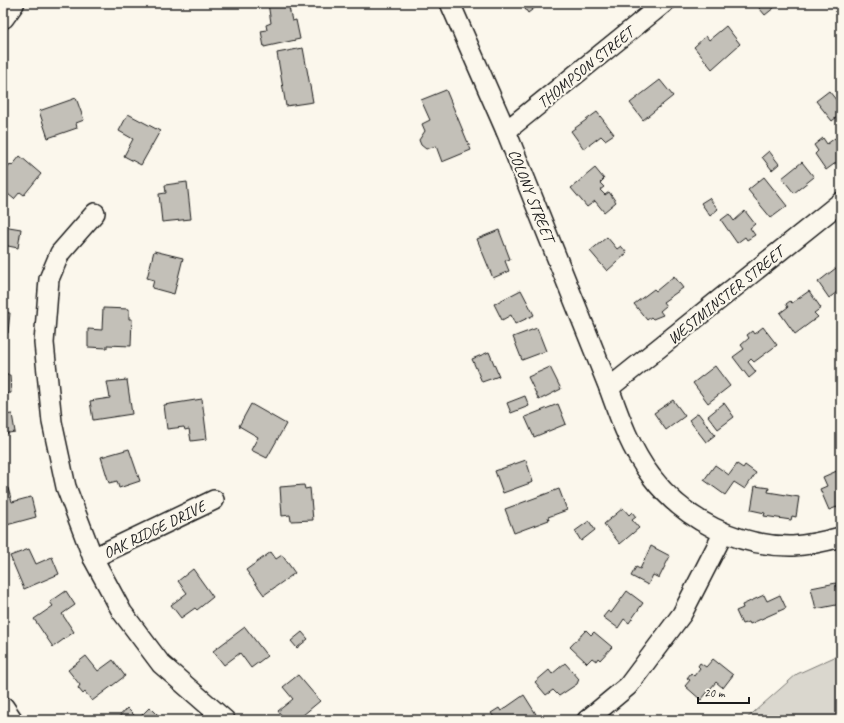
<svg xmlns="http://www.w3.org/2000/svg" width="844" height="723" font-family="Caveat,sans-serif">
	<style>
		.green { fill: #dad7ce; stroke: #7b7a75 }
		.building { fill: #c3c0b8; stroke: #1c1c1c }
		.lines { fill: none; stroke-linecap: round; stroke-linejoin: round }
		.street-casing { stroke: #1c1c1c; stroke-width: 22 }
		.secondary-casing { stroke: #1c1c1c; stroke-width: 25 }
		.street { stroke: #fbf7ec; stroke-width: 19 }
		.secondary { stroke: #fbf7ec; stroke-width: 22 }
		.labels { text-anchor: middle; stroke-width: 4; stroke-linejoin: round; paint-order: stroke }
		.street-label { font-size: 16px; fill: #1c1c1c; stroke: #fbf7ec }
	</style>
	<rect width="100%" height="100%" fill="#fbf7ec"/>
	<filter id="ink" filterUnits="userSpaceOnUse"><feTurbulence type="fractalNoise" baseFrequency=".025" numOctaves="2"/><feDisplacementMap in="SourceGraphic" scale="8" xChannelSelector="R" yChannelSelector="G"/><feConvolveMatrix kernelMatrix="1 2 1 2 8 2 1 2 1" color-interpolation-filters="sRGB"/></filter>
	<g filter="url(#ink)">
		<polygon class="green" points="841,654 841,720 745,720 797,674"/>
		<g class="building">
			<polygon points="268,3 288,3 292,21 296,20 300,39 264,47 261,31 267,30 266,25 271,23"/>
			<polygon points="521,3 541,3 528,13"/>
			<polygon points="755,3 780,3 765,15"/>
			<polygon points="726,26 740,44 712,69 694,47 706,36 709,40"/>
			<polygon points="303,48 313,102 286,106 277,53"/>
			<polygon points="660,80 673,96 643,120 630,103"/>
			<polygon points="446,90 471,150 442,162 436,146 426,149 421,145 419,140 425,131 422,124 430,120 421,100"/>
			<polygon points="829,91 841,106 841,114 832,121 816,101"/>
			<polygon points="76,98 84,120 76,123 77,128 48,138 39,111"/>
			<polygon points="597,112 614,134 605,140 601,136 584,149 571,131"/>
			<polygon points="128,114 160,131 141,165 124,156 133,139 119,131"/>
			<polygon points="823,138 827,144 835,138 841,147 841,159 826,170 815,154 818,151 814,145"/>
			<polygon points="769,151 779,164 772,170 762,157"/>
			<polygon points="20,156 41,174 24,195 20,192 14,199 3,190 3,173 10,164 12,166"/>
			<polygon points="802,162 814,177 794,193 782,178"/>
			<polygon points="595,168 604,179 600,183 604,187 600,190 605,195 609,192 616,202 604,212 595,201 587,207 571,188"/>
			<polygon points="764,177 787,206 771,218 748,190"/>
			<polygon points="187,182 191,219 162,222 159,194 166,193 165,185"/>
			<polygon points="709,198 718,209 710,216 701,203"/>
			<polygon points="745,211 755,224 750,228 755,235 747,240 745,237 737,243 721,220 729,214 734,221"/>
			<polygon points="3,226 21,229 18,248 3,245"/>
			<polygon points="499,230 510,259 505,261 509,271 493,278 477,239"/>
			<polygon points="607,237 617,249 621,246 627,253 607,271 590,251"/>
			<polygon points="154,251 183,258 174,294 152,288 154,280 147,278"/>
			<polygon points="836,268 841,275 841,289 829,298 818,282"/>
			<polygon points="674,276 683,288 663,302 666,306 660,311 663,315 653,319 651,317 647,320 634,304 654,289 656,291"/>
			<polygon points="521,290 534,315 515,324 511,315 502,320 494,304"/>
			<polygon points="809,291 821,308 814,313 818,317 795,334 780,313 788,307 786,304 790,301 792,303"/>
			<polygon points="103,308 129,309 129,319 132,319 131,346 107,345 107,348 88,347 88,329 102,330"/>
			<polygon points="3,312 10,313 8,333 3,332"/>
			<polygon points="763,327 777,345 754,362 751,359 748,362 756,372 749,378 733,357 744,349 741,345 749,338 747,335 752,331 754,334"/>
			<polygon points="537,328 546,351 522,360 513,337"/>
			<polygon points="489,352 499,376 482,382 472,359"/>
			<polygon points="715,366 730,386 708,403 693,383"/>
			<polygon points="550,367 561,389 539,400 528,377"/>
			<polygon points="3,375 10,375 11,393 3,394"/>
			<polygon points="127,380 132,414 93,420 90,401 110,398 107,382"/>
			<polygon points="525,396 529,406 511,413 507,403"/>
			<polygon points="202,399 207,439 191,441 189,429 185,430 184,427 167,429 164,405"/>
			<polygon points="673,400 685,416 666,430 654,413"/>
			<polygon points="724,403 734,417 718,429 708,416"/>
			<polygon points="251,404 286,424 267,458 251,450 258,437 239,426"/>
			<polygon points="558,404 566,424 534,437 525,417"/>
			<polygon points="698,413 715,435 706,442 689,420"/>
			<polygon points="12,414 15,432 3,434 3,415"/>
			<polygon points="129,449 140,481 119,488 117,481 109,483 101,457"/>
			<polygon points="526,460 533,482 503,493 495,471"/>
			<polygon points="737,464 743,468 745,465 756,473 745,489 734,482 725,495 704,480 715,465 729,475"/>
			<polygon points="839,470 841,475 841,508 838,509 837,507 829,510 820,489 827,486 823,477"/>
			<polygon points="304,485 305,489 310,488 313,520 291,521 290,515 282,516 280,487"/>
			<polygon points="755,486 769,488 768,492 799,497 796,517 792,516 791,520 764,516 765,513 751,510"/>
			<polygon points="8,488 12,502 31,497 36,517 3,526 3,490"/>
			<polygon points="559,489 567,510 548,517 549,520 514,533 505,509"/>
			<polygon points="623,508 629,515 632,512 636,517 632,520 639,528 620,544 604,524"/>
			<polygon points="589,521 595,530 581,541 575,531"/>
			<polygon points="651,546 670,556 659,578 653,575 648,585 631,576 636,567 640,569"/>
			<polygon points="29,549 36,564 52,557 59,574 24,589 10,556"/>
			<polygon points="271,552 276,559 282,555 295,573 264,595 246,570"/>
			<polygon points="193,569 213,597 197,610 195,608 181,618 171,605 187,593 178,581"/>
			<polygon points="836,583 841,604 816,609 811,588"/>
			<polygon points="66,591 75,605 62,614 74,632 53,647 34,619 53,606 50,602"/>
			<polygon points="627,591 643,603 629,623 624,619 618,628 603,617 608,611 611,613"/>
			<polygon points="764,595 767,601 780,595 786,608 750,624 749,622 742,624 736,611 743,608 742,605"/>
			<polygon points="245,627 267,656 251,668 240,653 224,665 213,651"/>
			<polygon points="586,630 591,635 594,632 612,647 600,660 598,658 596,661 592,658 587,663 570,647"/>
			<polygon points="302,632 308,639 297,648 291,641"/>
			<polygon points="86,656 98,671 113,660 125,676 92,701 85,692 83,694 78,688 80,685 68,670"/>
			<polygon points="713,659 733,675 723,688 716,682 701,700 685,686 690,680 687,678 691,673 694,676 700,668 698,666 700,663 706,667"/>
			<polygon points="565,663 579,679 577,684 559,696 553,690 546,695 535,682 549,670 552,674"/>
			<polygon points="298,675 320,701 297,720 285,720 278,711 293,699 283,687"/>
			<polygon points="524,695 536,714 527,720 496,720 491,713 499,708 501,711"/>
			<polygon points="150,707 163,720 116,720 127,708 138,719"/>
		</g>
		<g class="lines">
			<g class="street-casing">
				<g id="street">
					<path d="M450,3L506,131L609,388C620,419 631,450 651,476C684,520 738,547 793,546C809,545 826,541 841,537"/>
					<polyline points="506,131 664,3"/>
					<polyline points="95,213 60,253 49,279 44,343 52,422 66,487 93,558 122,612 161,664 225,720"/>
					<polyline points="609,388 841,202"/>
					<polyline points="93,558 214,500"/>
					<polyline points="587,720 628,686 682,614 723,534"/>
				</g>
			</g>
			<g class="secondary-casing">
				<g id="secondary">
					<polyline points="3,17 13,3"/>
					<polyline points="3,708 11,720"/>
				</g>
			</g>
			<use href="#street" class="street"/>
			<use href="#secondary" class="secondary"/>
		</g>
	</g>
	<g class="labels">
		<g class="street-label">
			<text transform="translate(585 67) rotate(-39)" y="6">THOMPSON STREET</text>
			<text transform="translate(532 195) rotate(68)" y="6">COLONY STREET</text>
			<text transform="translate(725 295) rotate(-39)" y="6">WESTMINSTER STREET</text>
			<text transform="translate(154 529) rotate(-26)" y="6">OAK RIDGE DRIVE</text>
		</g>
	</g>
	<rect width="844" height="723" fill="none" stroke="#fbf7ec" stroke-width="16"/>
	<rect x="8" y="8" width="828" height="707" fill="none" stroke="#1c1c1c" stroke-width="1.5" filter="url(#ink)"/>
	<path d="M698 697v6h51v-6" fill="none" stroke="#1c1c1c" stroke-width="2"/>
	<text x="704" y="697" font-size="12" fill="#1c1c1c" stroke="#fbf7ec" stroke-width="3" paint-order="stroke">20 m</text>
</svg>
